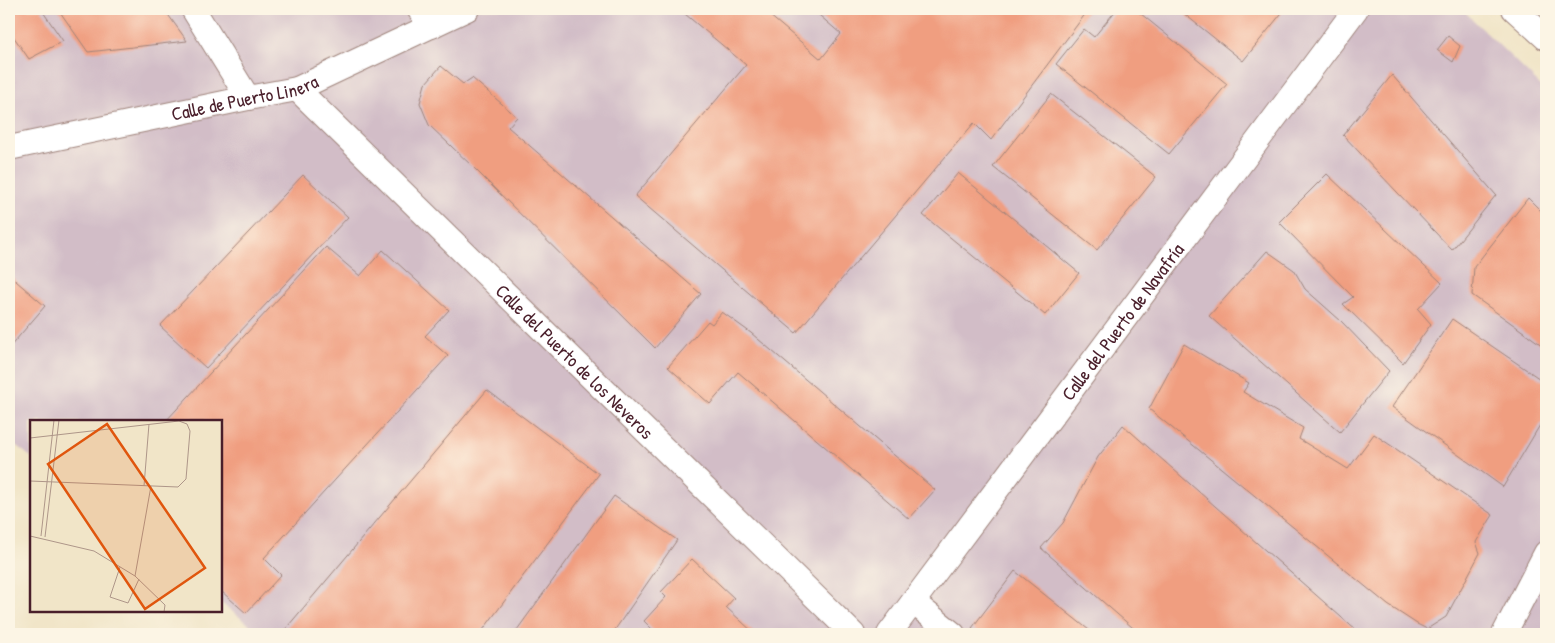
<svg xmlns="http://www.w3.org/2000/svg" width="1555" height="643" font-family="'Patrick Hand',sans-serif">
	<style>
		.industrial { fill: #d2bdc7 }
		.building { fill: #f09e80 }
		.lines { fill: none; stroke-linecap: round; stroke-linejoin: round }
		.street-casing { stroke: #9e827a; stroke-width: 26 }
		.street { stroke: #fff; stroke-width: 24 }
		.labels { text-anchor: middle; stroke-width: 5; stroke-linejoin: round; paint-order: stroke }
		.street-label { font-size: 19px; fill: #4a1f2b; stroke: #fcf5e5 }
		.inset-road { fill: none; stroke: #ae9689; stroke-width: 1 }
		.view { fill: #e0560e; fill-opacity: 0.15; stroke: #e0560e; stroke-width: 2.5 }
		.inset-edge { fill: none; stroke: #4a1f2b; stroke-width: 2.5 }
	</style>
	<rect width="100%" height="100%" fill="#fcf5e5"/>
	<filter id="ink" filterUnits="userSpaceOnUse"><feTurbulence type="fractalNoise" baseFrequency=".02" numOctaves="2"/><feDisplacementMap in="SourceGraphic" scale="10" xChannelSelector="R" yChannelSelector="G"/><feConvolveMatrix kernelMatrix="1 2 1 2 8 2 1 2 1" color-interpolation-filters="sRGB"/></filter>
	<filter id="wash" filterUnits="userSpaceOnUse"><feTurbulence type="fractalNoise" baseFrequency=".0096" numOctaves="4" result="noise"/><feDisplacementMap in="SourceGraphic" scale="20" xChannelSelector="R" yChannelSelector="G"/><feGaussianBlur stdDeviation="1.12" result="paint"/><feColorMatrix in="noise" values="0 0 0 0 0 0 0 0 0 0 0 0 0 0 0 0 0 1.4 0 .05"/><feComposite in="paint" operator="in"/></filter>
	<g filter="url(#wash)">
		<rect width="100%" height="100%" fill="#f1e5c8"/>
		<polygon class="industrial" points="9,9 1462,9 1546,91 1546,634 262,634 221,603 221,422 31,422 31,457 9,440"/>
		<g id="blocks">
			<g class="building">
				<polygon points="9,9 41,9 63,41 29,59 9,30"/>
				<polygon points="58,9 164,9 187,41 88,52"/>
				<polygon points="679,9 762,9 821,59 841,34 812,9 1089,9 991,140 974,123 796,333 635,196 746,65"/>
				<polygon points="1117,9 1135,9 1227,84 1169,154 1056,64 1084,29 1094,37"/>
				<polygon points="1178,9 1285,9 1243,61"/>
				<polygon points="1448,36 1460,46 1453,62 1437,50"/>
				<polygon points="441,66 463,84 472,78 517,117 508,127 701,294 655,348 473,167 429,125 420,103 425,84"/>
				<polygon points="1392,75 1496,195 1452,250 1343,135"/>
				<polygon points="1051,94 1156,177 1097,250 993,167"/>
				<polygon points="958,173 1079,273 1045,315 923,215"/>
				<polygon points="1327,174 1442,283 1418,309 1431,324 1403,363 1343,304 1353,297 1279,222"/>
				<polygon points="303,175 348,217 206,368 160,326"/>
				<polygon points="1528,198 1546,216 1546,348 1472,295 1474,267"/>
				<polygon points="326,247 360,276 383,250 449,310 425,336 448,356 264,558 281,575 246,613 221,591 221,422 165,422"/>
				<polygon points="1267,251 1294,270 1305,289 1341,321 1389,371 1340,432 1209,316"/>
				<polygon points="9,275 45,306 9,348"/>
				<polygon points="722,312 751,333 935,490 909,519 738,372 710,404 668,367 708,321 712,324"/>
				<polygon points="1452,319 1546,383 1546,415 1503,487 1392,407"/>
				<polygon points="1184,344 1249,383 1243,392 1303,428 1299,439 1348,469 1374,434 1493,515 1476,542 1480,553 1446,617 1427,629 1417,624 1388,605 1149,409"/>
				<polygon points="487,390 599,474 480,634 286,634 283,632"/>
				<polygon points="1123,425 1358,632 1356,634 1140,634 1041,548 1063,523 1098,457"/>
				<polygon points="614,496 677,540 612,634 514,634"/>
				<polygon points="692,559 734,598 726,607 755,634 657,634 644,621 666,597 661,592"/>
				<polygon points="1015,571 1094,634 980,634 972,628"/>
			</g>
		</g>
	</g>
	<g filter="url(#ink)">
		<use href="#blocks" fill-opacity="0" stroke="#9e827a" stroke-width="1"/>
		<g class="lines">
			<g class="street-casing">
				<g id="street">
					<polyline points="193,9 248,98"/>
					<polyline points="419,9 432,26"/>
					<polyline points="1514,9 1546,38"/>
					<path id="s1" d="M297,89L853,634"/>
					<path id="s2" d="M9,148L248,98L297,89L467,9"/>
					<polyline points="913,602 953,634"/>
					<path id="s3" d="M889,634L1356,9"/>
					<polyline points="1504,634 1546,553"/>
				</g>
			</g>
			<use href="#street" class="street"/>
		</g>
	</g>
	<g class="labels">
		<g class="street-label">
			<text dy="7" stroke="none"><textPath href="#s2" startOffset="241">Calle de Puerto Linera</textPath></text>
			<text dy="7" stroke="none"><textPath href="#s3" startOffset="390">Calle del Puerto de Navafría</textPath></text>
			<text dy="7" stroke="none"><textPath href="#s1" startOffset="389">Calle del Puerto de los Neveros</textPath></text>
		</g>
	</g>
	<g transform="translate(30 420)">
		<rect width="192" height="192" fill="#f1e5c8"/>
		<path class="inset-road" d="M0,18L149,1L157,4L160,11L156,59L148,67L0,61M114,66L119,4M0,116L64,131L105,156L135,185L134,192M11,116L24,0M15,117L29,0M90,147L80,177L98,183L109,159M105,156L121,66"/>
		<path class="view" d="M77,4L175,148L115,189L18,44Z"/>
		<rect width="192" height="192" class="inset-edge"/>
	</g>
	<rect width="1555" height="643" fill="none" stroke="#fcf5e5" stroke-width="30"/>
</svg>
